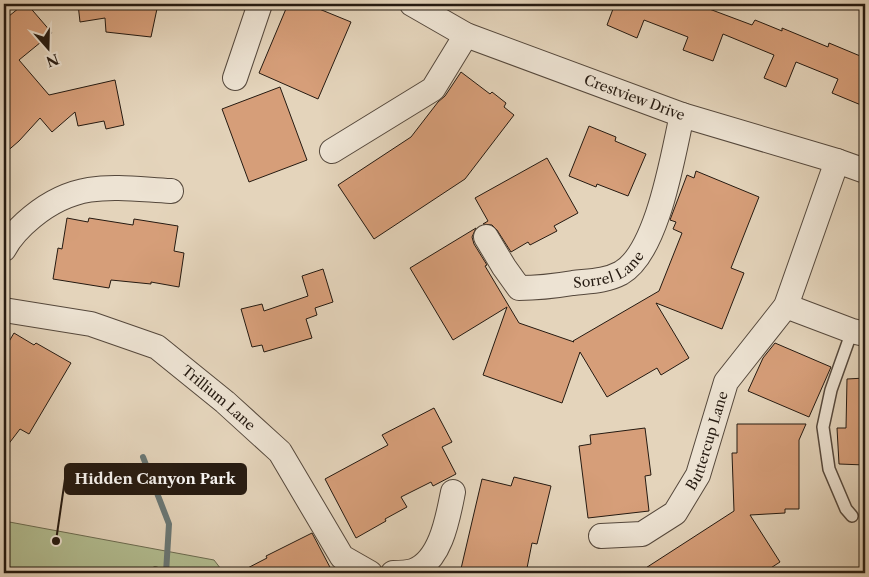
<svg xmlns="http://www.w3.org/2000/svg" width="869" height="577" font-family="'Libre Caslon Text',serif">
	<style>
		.green { fill: #b2bd91; stroke: #6c6c51 }
		.lines { fill: none; stroke-linecap: round; stroke-linejoin: round }
		.stream { stroke: #6a7876; stroke-width: 6 }
		.building { fill: #d69e79; stroke: #251a11 }
		.lane-casing { stroke: #55483c; stroke-width: 14 }
		.street-casing { stroke: #55483c; stroke-width: 26 }
		.path { stroke: #251a11; stroke-width: 3; stroke-dasharray: 4 2.5; stroke-linecap: butt }
		.lane { stroke: #ede3d3; stroke-width: 11 }
		.street { stroke: #ede3d3; stroke-width: 24 }
		.labels { text-anchor: middle; stroke-width: 4; stroke-linejoin: round; paint-order: stroke }
		.street-label { font-size: 14px; fill: #251a11; stroke: #ede3d3 }
		.leader { fill: none; stroke: #251a11; stroke-width: 2 }
		.callout-dot { fill: #251a11; stroke: #ede3d3; stroke-width: 2 }
		.callout { fill: #251a11; stroke: #251a11; stroke-width: 2 }
		.callout-label { font-size: 15px; text-anchor: middle; font-weight: bold; fill: #fff }
	</style>
	<rect width="100%" height="100%" fill="#e4d4bb"/>
	<filter id="stains"><feTurbulence type="fractalNoise" baseFrequency=".004" numOctaves="4"/><feColorMatrix values="0 0 0 0 .2 0 0 0 0 .09 0 0 0 0 .02 0 0 0 .5 -.17"/></filter>
	<radialGradient id="worn" r=".72"><stop offset=".6" stop-color="#630" stop-opacity="0"/><stop offset="1" stop-color="#630" stop-opacity=".3"/></radialGradient>
	<polygon class="green" points="4,521 214,560 224,573 4,573"/>
	<g class="lines">
		<polyline class="stream" points="143,457 169,524 166,573"/>
	</g>
	<g class="building">
		<polygon points="24,4 27,4 52,33 19,60 49,95 115,80 124,125 106,129 104,121 78,126 75,112 52,132 40,118 19,141 4,154 4,20"/>
		<polygon points="78,4 158,4 151,37 106,32 105,18 80,22"/>
		<polygon points="288,4 307,4 351,22 318,99 259,73"/>
		<polygon points="605,4 696,4 752,25 755,20 782,31 782,28 828,47 829,43 865,58 865,95 861,105 832,93 838,79 796,62 786,87 764,78 774,55 723,34 713,61 683,50 688,37 644,20 637,38 607,25 613,9 604,5"/>
		<polygon points="461,72 490,94 492,92 506,103 504,107 514,115 465,179 374,239 338,185 411,137 438,102 445,96"/>
		<polygon points="280,87 307,160 249,182 222,109"/>
		<polygon points="589,126 616,137 615,141 646,154 628,196 597,184 596,187 569,176"/>
		<polygon points="547,158 578,213 554,226 557,231 530,245 528,242 511,252 497,230 492,225 483,224 488,221 475,198"/>
		<polygon points="696,171 759,197 731,268 744,273 722,329 656,303 689,358 661,375 657,368 607,397 580,352 562,403 483,375 507,307 453,340 410,268 476,228 472,237 474,244 487,265 485,266 519,323 574,342 573,341 659,291 682,233 673,229 676,222 670,220 687,175 694,178"/>
		<polygon points="67,218 88,222 89,218 133,225 134,219 178,226 174,251 184,253 179,287 151,282 151,284 111,280 109,288 53,279 58,248 62,249"/>
		<polygon points="323,269 333,302 315,308 317,315 306,319 312,338 264,352 262,345 252,347 241,309 262,304 264,311 308,296 302,276"/>
		<polygon points="14,333 34,345 36,343 71,363 29,434 20,429 4,450 4,350"/>
		<polygon points="775,343 831,367 809,417 748,391 763,358"/>
		<polygon points="865,378 865,465 839,464 837,428 846,428 847,379"/>
		<polygon points="434,408 452,442 442,447 456,474 433,486 431,482 401,497 407,507 385,519 386,521 356,538 325,479 388,445 382,435"/>
		<polygon points="737,424 806,424 799,440 799,509 785,509 785,513 750,515 780,562 763,573 638,573 734,511 732,453 737,453"/>
		<polygon points="645,428 651,475 645,476 649,511 588,518 579,446 591,444 590,435"/>
		<polygon points="514,477 551,486 537,544 532,543 526,573 460,573 482,479 511,486"/>
		<polygon points="312,533 333,573 238,573 267,558 266,556"/>
	</g>
	<g class="lines">
		<g class="lane-casing">
			<polyline id="lane" points="852,331 831,390 823,427 829,469 846,509 852,516"/>
		</g>
		<g class="street-casing">
			<g id="street">
				<path id="s1" d="M412,4L466,35L682,115L837,161L865,171"/>
				<polyline points="235,78 260,4"/>
				<polyline points="332,151 433,89 466,35"/>
				<path id="s2" d="M486,237L504,267L519,288C538,288 555,286 573,283C590,281 606,281 621,273C658,252 673,154 682,115"/>
				<path d="M4,249C11,236 21,226 32,217C78,179 116,188 171,191"/>
				<polyline points="786,306 852,331 865,334"/>
				<path id="s3" d="M4,310L91,324L157,347L225,402L280,452L342,557L370,573"/>
				<path id="s4" d="M601,536L642,534L675,513L698,475L726,382L786,306L837,161"/>
				<path d="M393,573C399,573 407,573 413,571C441,561 448,517 453,492"/>
			</g>
		</g>
		<polyline class="path" points="128,573 155,568 197,573"/>
		<use href="#lane" class="lane"/>
		<use href="#street" class="street"/>
	</g>
	<g class="labels">
		<g class="street-label">
			<text dy="5" stroke="none"><textPath href="#s1" startOffset="242">Crestview Drive</textPath></text>
			<text dy="5" stroke="none"><textPath href="#s2" startOffset="154">Sorrel Lane</textPath></text>
			<text dy="5" stroke="none"><textPath href="#s3" startOffset="238">Trillium Lane</textPath></text>
			<text dy="5" stroke="none"><textPath href="#s4" startOffset="160">Buttercup Lane</textPath></text>
		</g>
	</g>
	<path class="leader" d="M56 541L65 479"/>
	<circle class="callout-dot" cx="56" cy="541" r="5"/>
	<rect class="callout" x="65" y="464" width="181" height="30" rx="5"/>
	<g class="callout-label">
		<text x="155" y="484">Hidden Canyon Park</text>
	</g>
	<rect width="869" height="577" fill="none" stroke="#e4d4bb" stroke-width="20"/>
	<rect x="5" y="5" width="859" height="567" fill="none" stroke="#251a11" stroke-width="2.5"/>
	<rect x="10" y="10" width="849" height="557" fill="none" stroke="#251a11"/>
	<g transform="translate(48 48) rotate(160)" stroke="#ede3d3" stroke-width="4" paint-order="stroke">
	<path d="M0-4L9 19L0 12L-9 19Z" fill="#251a11"/>
	<text y="-8" font-size="14" font-weight="bold" text-anchor="middle" fill="#251a11">N</text>
	</g>
	<rect width="100%" height="100%" filter="url(#stains)"/>
	<rect width="100%" height="100%" fill="url(#worn)"/>
</svg>
